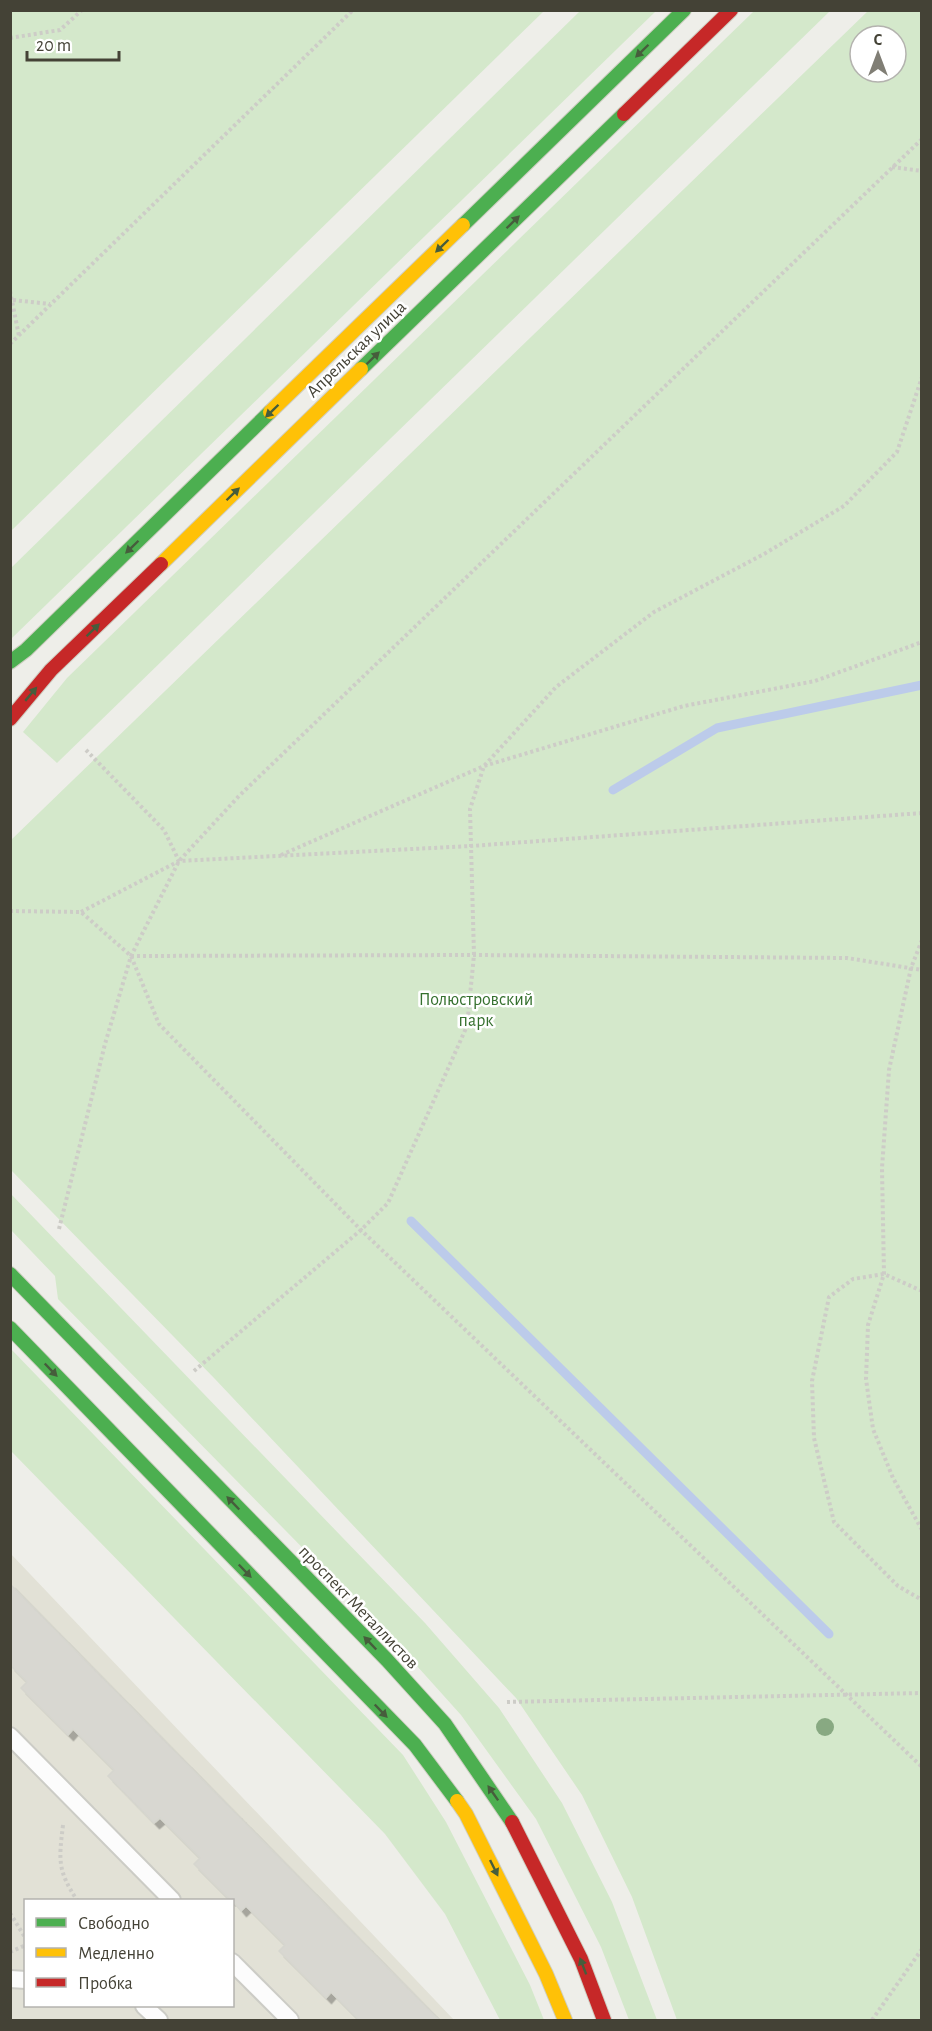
<svg xmlns="http://www.w3.org/2000/svg" width="932" height="2031" font-family="'Alegreya Sans',sans-serif">
	<style>
		.residential { fill: #e2e1d6; fill-rule: evenodd }
		.green { fill: #d4e8cb; fill-rule: evenodd }
		.lines { fill: none; stroke-linecap: round; stroke-linejoin: round }
		.stream { stroke: #bccbea; stroke-width: 9 }
		.building { fill: #d8d7d1; stroke: #d6d6cf; stroke-width: 1.5; filter: url(#shadow) }
		.lane-casing { stroke: #ccccc6; stroke-width: 20 }
		.fast-casing { stroke: #cecec2; stroke-width: 16 }
		.slow-casing { stroke: #cecec2; stroke-width: 16 }
		.jam-casing { stroke: #cecec2; stroke-width: 16 }
		.path { stroke: #cdccc7; stroke-width: 4; stroke-dasharray: 3 3; stroke-linecap: butt }
		.lane { stroke: #fcfcfc; stroke-width: 16 }
		.fast { stroke: #4caf50; stroke-width: 14 }
		.slow { stroke: #ffc107; stroke-width: 14 }
		.jam { stroke: #c62828; stroke-width: 14 }
		.tree { fill: #88a982 }
		.oneway { fill: #465d3c }
		.labels { text-anchor: middle; stroke-width: 5; stroke-linejoin: round; paint-order: stroke }
		.street-label { font-size: 18px; fill: #444236; stroke: #fff }
		.park-label { font-size: 18px; fill: #35702e; stroke: #fff }
	</style>
	<defs>
		<filter id="shadow"><feDropShadow dx="5.5" dy="5.5" stdDeviation="0" flood-color="#0004"/></filter>
	</defs>
	<rect width="100%" height="100%" fill="#eeeee9"/>
	<path class="residential" d="M11,1554L454,2020H11ZM26,1900H232V2006H26Z"/>
	<g class="green">
		<polygon points="11,10 544,10 544,11 11,531"/>
		<polygon points="580,11 656,11 11,639 11,568"/>
		<polygon points="754,11 830,11 57,763 23,732 67,678"/>
		<path d="M868,11H922L921,2020H677L632,1897L582,1795L516,1698L215,1379L11,1170V840ZM860,36H896V72H860Z"/>
		<polygon points="10,1193 425,1623 499,1708 562,1803 612,1902 657,2020 629,2020 601,1947 536,1819 461,1715 399,1646 58,1299 55,1276 11,1230"/>
		<polygon points="11,1349 403,1755 446,1822 530,1985 544,2020 500,2020 445,1914 385,1834 11,1451"/>
	</g>
	<g class="lines">
		<g class="stream">
			<polyline points="613,790 717,728 922,685"/>
			<polyline points="411,1221 829,1634"/>
		</g>
	</g>
	<polygon class="building" points="10,1584 439,2020 359,2020 331,1992 326,1998 279,1951 285,1945 246,1906 241,1911 232,1900 230,1900 194,1864 200,1858 160,1818 154,1823 108,1776 114,1770 73,1729 68,1735 21,1688 27,1682 10,1665"/>
	<g class="lines">
		<g class="lane-casing">
			<g id="lane">
				<polyline points="10,1736 172,1900"/>
				<polyline points="232,1962 290,2020"/>
				<polyline points="10,1979 26,1980"/>
				<polyline points="144,2006 159,2020"/>
			</g>
		</g>
		<g class="fast-casing">
			<g id="fast">
				<polyline points="463,225 684,10"/>
				<polyline points="361,369 624,114"/>
				<polyline points="10,662 26,650 270,412"/>
				<polyline points="10,1274 387,1660 445,1724 512,1822"/>
				<polyline points="10,1328 415,1745 457,1801"/>
			</g>
		</g>
		<g class="slow-casing">
			<g id="slow">
				<polyline points="270,412 463,225"/>
				<polyline points="161,564 361,369"/>
				<polyline points="457,1801 466,1814 546,1974 565,2020"/>
			</g>
		</g>
		<g class="jam-casing">
			<g id="jam">
				<polyline points="624,114 731,10"/>
				<polyline points="10,719 51,670 161,564"/>
				<polyline points="512,1822 581,1959 604,2020"/>
			</g>
		</g>
		<g class="path">
			<polyline points="10,38 60,30 82,10"/>
			<polyline points="892,167 922,171"/>
			<polyline points="10,291 19,336"/>
			<polyline points="13,300 50,304"/>
			<polyline points="10,344 353,10"/>
			<polyline points="86,750 164,830 179,861"/>
			<polyline points="281,855 484,766 684,706 815,681 922,642"/>
			<polyline points="10,911 81,912 131,956 159,1024 361,1230 922,1767"/>
			<polyline points="81,912 179,861 471,846 922,813"/>
			<polyline points="922,940 911,968 889,1070 882,1168 884,1274 868,1325 866,1379 873,1429 893,1478 922,1530"/>
			<polyline points="131,956 474,955 847,958 922,970"/>
			<polyline points="59,1229 105,1044 131,956 179,861 239,796 922,139"/>
			<polyline points="922,1291 884,1274 853,1279 829,1297 812,1381 814,1438 834,1522 898,1586 922,1600"/>
			<polyline points="194,1371 361,1230 388,1203 467,1026 474,955 470,809 484,766 556,687 654,612 764,554 844,506 897,452 922,377"/>
			<polyline points="507,1702 922,1693"/>
			<path d="M63,1825C59,1859 57,1870 77,1900"/>
			<polyline points="10,1913 26,1939"/>
			<polyline points="10,1952 26,1945"/>
			<polyline points="872,2020 922,1949"/>
		</g>
		<use href="#lane" class="lane"/>
		<use href="#fast" class="fast"/>
		<use href="#slow" class="slow"/>
		<use href="#jam" class="jam"/>
	</g>
	<circle class="tree" cx="825" cy="1727" r="9"/>
	<defs><path id="oneway-solid" d="M-6-.8H1V-3.2L6.5 0L1 3.2V.8H-6Z" transform="scale(1.5)"/></defs>
	<g class="oneway">
		<use href="#oneway-solid" transform="translate(642 51) rotate(136)"/>
		<use href="#oneway-solid" transform="translate(513 222) rotate(-44)"/>
		<use href="#oneway-solid" transform="translate(442 246) rotate(136)"/>
		<use href="#oneway-solid" transform="translate(373 358) rotate(-44)"/>
		<use href="#oneway-solid" transform="translate(272 411) rotate(136)"/>
		<use href="#oneway-solid" transform="translate(233 494) rotate(-44)"/>
		<use href="#oneway-solid" transform="translate(132 547) rotate(136)"/>
		<use href="#oneway-solid" transform="translate(93 630) rotate(-44)"/>
		<use href="#oneway-solid" transform="translate(31 694) rotate(-50)"/>
		<use href="#oneway-solid" transform="translate(51 1370) rotate(46)"/>
		<use href="#oneway-solid" transform="translate(233 1503) rotate(-134)"/>
		<use href="#oneway-solid" transform="translate(245 1571) rotate(46)"/>
		<use href="#oneway-solid" transform="translate(370 1643) rotate(-134)"/>
		<use href="#oneway-solid" transform="translate(381 1711) rotate(46)"/>
		<use href="#oneway-solid" transform="translate(493 1793) rotate(-125)"/>
		<use href="#oneway-solid" transform="translate(494 1868) rotate(64)"/>
		<use href="#oneway-solid" transform="translate(583 1966) rotate(-111)"/>
	</g>
	<g class="labels">
		<g class="street-label">
			<text transform="translate(356 349) rotate(-44)" y="6">Апрельская улица</text>
			<text transform="translate(359 1607) rotate(46)" y="6">проспект Металлистов</text>
		</g>
		<g class="park-label">
			<text x="476" y="1005">Полюстровский<tspan x="476" dy="21">парк</tspan></text>
		</g>
	</g>
	<rect width="932" height="2031" fill="none" stroke="#444236" stroke-width="24"/>
	<rect x="24" y="1899" width="210" height="108" fill="#ffffff" stroke="#b4b3af" stroke-width="1.5"/>
	<rect x="36" y="1918" width="30" height="9" fill="#4caf50" stroke="#b4b3af" stroke-width="1.5"/>
	<text x="78" y="1929" font-size="18" fill="#444236">Свободно</text>
	<rect x="36" y="1948" width="30" height="9" fill="#ffc107" stroke="#b4b3af" stroke-width="1.5"/>
	<text x="78" y="1959" font-size="18" fill="#444236">Медленно</text>
	<rect x="36" y="1978" width="30" height="9" fill="#c62828" stroke="#b4b3af" stroke-width="1.5"/>
	<text x="78" y="1989" font-size="18" fill="#444236">Пробка</text>
	<g transform="translate(878 54)"><circle r="28" fill="#ffffff" stroke="#b4b3af" stroke-width="1.5"/>
	<path d="M0-4.5L10 22L0 15L-10 22Z" fill="#807e75"/>
	<text y="-9" font-size="16" font-weight="bold" text-anchor="middle" fill="#444236">С</text>
	</g>
	<path d="M27 51v9h92v-9" fill="none" stroke="#444236" stroke-width="3"/>
	<text x="36" y="51" font-size="18" fill="#444236" stroke="#ffffff" stroke-width="4.5" paint-order="stroke">20 m</text>
</svg>
